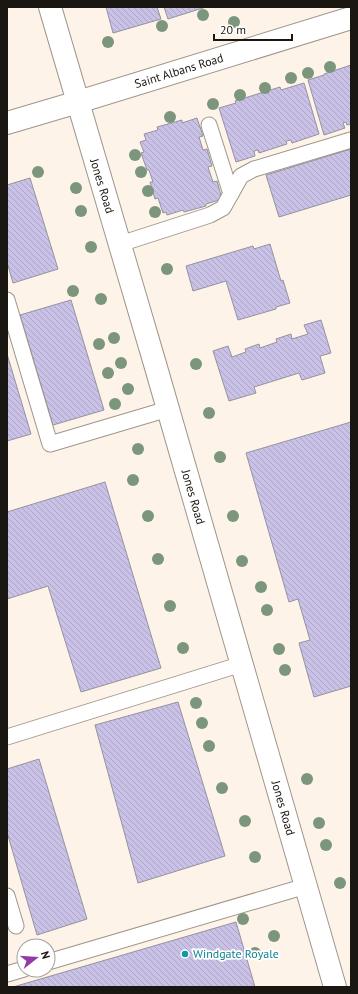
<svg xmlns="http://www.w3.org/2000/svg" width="358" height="994" font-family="'PT Sans',sans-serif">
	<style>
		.building { fill: url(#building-back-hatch); stroke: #95929e }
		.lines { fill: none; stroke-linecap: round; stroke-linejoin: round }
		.service-casing { stroke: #9f968b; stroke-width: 17 }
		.minor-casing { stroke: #9f968b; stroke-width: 24 }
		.tertiary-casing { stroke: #9f968b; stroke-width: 24 }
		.service { stroke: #fff; stroke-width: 15 }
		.minor { stroke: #fff; stroke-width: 22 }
		.tertiary { stroke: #fff; stroke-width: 22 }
		.tree { fill: #7c967d }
		.culture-dot { fill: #0f9aa8; stroke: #fff; stroke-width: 1.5 }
		.labels { text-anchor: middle; stroke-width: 3.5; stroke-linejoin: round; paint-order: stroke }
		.street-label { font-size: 12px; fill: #1a1612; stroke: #fff }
		.culture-label { font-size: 12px; fill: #0d838f; stroke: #fff; text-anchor: start }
	</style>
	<defs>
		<pattern id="building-back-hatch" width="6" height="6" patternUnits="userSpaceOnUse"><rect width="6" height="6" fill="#cac1e7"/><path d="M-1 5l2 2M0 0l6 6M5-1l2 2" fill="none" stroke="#ada5c5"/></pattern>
	</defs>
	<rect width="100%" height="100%" fill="#fdf3e8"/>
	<g class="building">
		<polygon points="106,7 157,7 161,19 113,33"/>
		<polygon points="164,7 206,7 168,19"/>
		<polygon points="351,65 351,124 347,125 346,122 343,123 345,128 324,135 308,80 324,75 324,74"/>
		<polygon points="304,83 319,134 292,143 291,140 286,141 287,144 259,153 258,150 254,151 255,156 236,162 219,108 236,103 235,101 280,87 281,90"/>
		<polygon points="197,118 203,136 199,137 203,150 207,149 212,166 208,167 213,182 217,181 222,199 206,204 206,206 184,212 183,210 167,215 166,212 163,213 158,198 155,199 150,182 153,182 149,170 147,170 141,153 144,152 140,142 146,140 144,134 158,130 157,127 182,120 182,123"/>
		<polygon points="351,149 351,195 279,217 266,175"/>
		<polygon points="30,178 58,269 13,283 7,262 7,185"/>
		<polygon points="270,244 281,281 283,280 290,303 276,307 276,309 238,320 226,281 193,291 186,266 253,246 254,249"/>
		<polygon points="71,300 104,410 53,425 20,315"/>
		<polygon points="321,320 331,353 320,356 325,373 302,380 299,373 254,387 256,393 229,401 213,351 228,346 232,357 246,352 245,349 259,344 260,348 277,342 276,339 291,334 292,339 308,334 304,325"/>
		<polygon points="7,354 31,434 7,441"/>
		<polygon points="351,422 351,686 314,697 299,643 310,640 298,599 289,602 246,453"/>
		<polygon points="105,482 161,668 81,692 48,586 7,599 7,512"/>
		<polygon points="178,702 225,856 138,883 95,725"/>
		<polygon points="39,759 87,919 37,935 7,832 7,769"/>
		<polygon points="236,922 255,987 13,987"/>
	</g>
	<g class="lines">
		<g class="service-casing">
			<g id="service">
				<polyline points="209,125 231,194"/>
				<polyline points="120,244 210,215 223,208 241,176 254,169 351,140"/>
				<polyline points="7,300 50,444 168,409"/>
				<polyline points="7,737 242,664"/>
				<polyline points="7,896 16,926"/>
				<polyline points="48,962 306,886"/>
				<polyline points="7,974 24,969"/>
			</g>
		</g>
		<g class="minor-casing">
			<polyline id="minor" points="50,7 155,364 335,987"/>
		</g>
		<g class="tertiary-casing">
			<polyline id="tertiary" points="7,123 78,102 351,18"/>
		</g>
		<use href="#service" class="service"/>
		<use href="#minor" class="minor"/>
		<use href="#tertiary" class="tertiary"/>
	</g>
	<g class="tree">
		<circle cx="203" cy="15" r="6"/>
		<circle cx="234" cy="22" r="6"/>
		<circle cx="162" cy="26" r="6"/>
		<circle cx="108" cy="42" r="6"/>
		<circle cx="330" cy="67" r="6"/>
		<circle cx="308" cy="73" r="6"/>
		<circle cx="291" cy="78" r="6"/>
		<circle cx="265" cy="88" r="6"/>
		<circle cx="240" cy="95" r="6"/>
		<circle cx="213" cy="104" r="6"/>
		<circle cx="170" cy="117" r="6"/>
		<circle cx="135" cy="155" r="6"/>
		<circle cx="38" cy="172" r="6"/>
		<circle cx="141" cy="172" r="6"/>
		<circle cx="76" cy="188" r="6"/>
		<circle cx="148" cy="191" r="6"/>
		<circle cx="81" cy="211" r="6"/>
		<circle cx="155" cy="212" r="6"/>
		<circle cx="91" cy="247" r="6"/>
		<circle cx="167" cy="269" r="6"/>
		<circle cx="73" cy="291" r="6"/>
		<circle cx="101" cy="299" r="6"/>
		<circle cx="114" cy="338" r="6"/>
		<circle cx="99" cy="344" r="6"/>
		<circle cx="121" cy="363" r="6"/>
		<circle cx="196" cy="364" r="6"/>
		<circle cx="108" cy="373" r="6"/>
		<circle cx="128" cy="389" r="6"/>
		<circle cx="115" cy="404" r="6"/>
		<circle cx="209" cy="413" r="6"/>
		<circle cx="138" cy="449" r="6"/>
		<circle cx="220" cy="457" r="6"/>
		<circle cx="133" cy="480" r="6"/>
		<circle cx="148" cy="516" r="6"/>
		<circle cx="233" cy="516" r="6"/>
		<circle cx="158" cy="559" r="6"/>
		<circle cx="242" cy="561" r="6"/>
		<circle cx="261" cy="587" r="6"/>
		<circle cx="170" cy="606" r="6"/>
		<circle cx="267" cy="610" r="6"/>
		<circle cx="183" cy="648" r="6"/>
		<circle cx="279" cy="649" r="6"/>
		<circle cx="285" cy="670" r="6"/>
		<circle cx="196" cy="703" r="6"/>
		<circle cx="202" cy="723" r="6"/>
		<circle cx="209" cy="746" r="6"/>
		<circle cx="307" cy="779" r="6"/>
		<circle cx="222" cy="788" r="6"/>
		<circle cx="245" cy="821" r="6"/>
		<circle cx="319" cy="823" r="6"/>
		<circle cx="326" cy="845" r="6"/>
		<circle cx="255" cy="857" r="6"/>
		<circle cx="340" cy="883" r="6"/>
		<circle cx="243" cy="919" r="6"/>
		<circle cx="274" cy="936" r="6"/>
		<circle cx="255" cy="953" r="6"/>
	</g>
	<circle class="culture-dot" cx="185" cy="954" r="4"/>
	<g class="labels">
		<g class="street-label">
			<text transform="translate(179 71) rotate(-17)" y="4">Saint Albans Road</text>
			<text transform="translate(102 186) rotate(73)" y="4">Jones Road</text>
			<text transform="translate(193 497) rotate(74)" y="4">Jones Road</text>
			<text transform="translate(283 808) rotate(74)" y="4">Jones Road</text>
		</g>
		<g class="culture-label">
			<text x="193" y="958">Windgate Royale</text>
		</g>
	</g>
	<rect width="358" height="994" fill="none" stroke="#1a1612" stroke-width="16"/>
	<g transform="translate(36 958) rotate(73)"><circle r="19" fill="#ffffff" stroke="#a3a2a0"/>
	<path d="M0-3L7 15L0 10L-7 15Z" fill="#923aa6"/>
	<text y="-6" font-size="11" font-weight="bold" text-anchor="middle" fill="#1a1612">N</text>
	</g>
	<path d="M214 34v6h78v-6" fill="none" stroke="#1a1612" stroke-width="2"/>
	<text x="220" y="34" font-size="12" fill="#1a1612" stroke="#ffffff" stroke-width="3" paint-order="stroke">20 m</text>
</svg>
